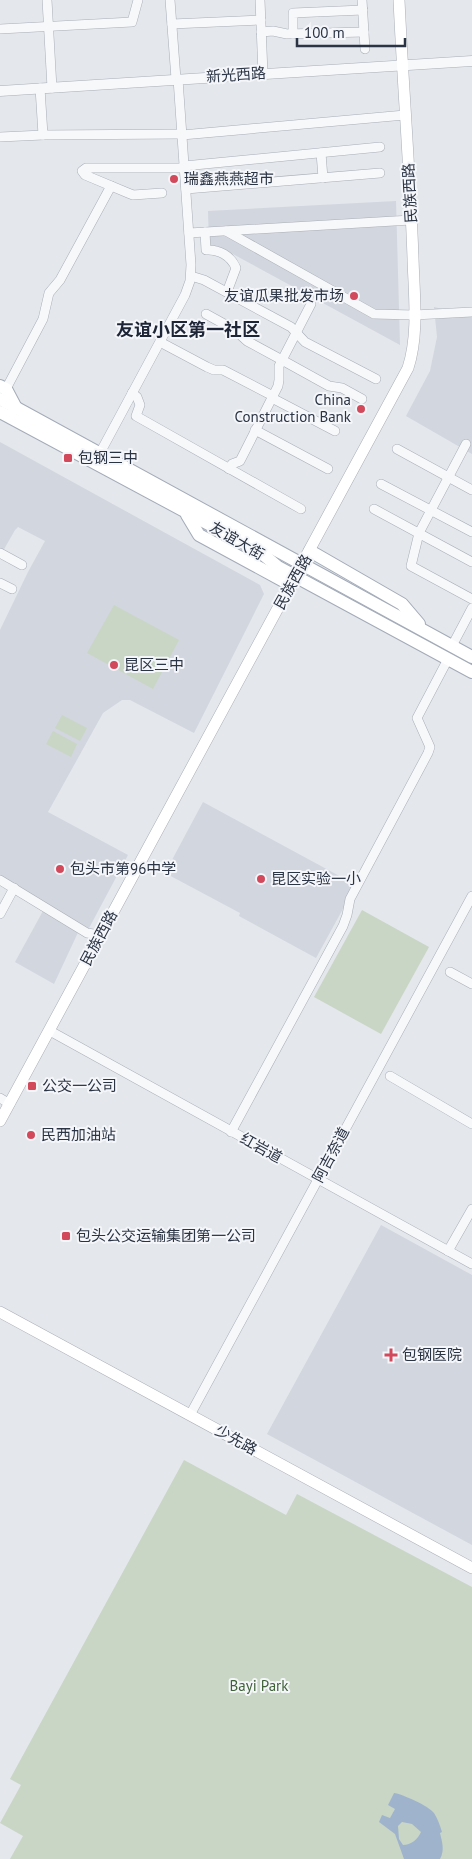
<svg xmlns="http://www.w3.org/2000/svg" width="472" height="1859" font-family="'PT Sans','Noto Sans SC',sans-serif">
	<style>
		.built { fill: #d2d6de }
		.green { fill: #c9d6c5 }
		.water { fill: #9fb4cc; fill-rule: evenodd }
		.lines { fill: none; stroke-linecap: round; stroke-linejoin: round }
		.minor-casing { stroke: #a9aeb7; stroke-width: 10 }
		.tertiary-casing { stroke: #a9aeb7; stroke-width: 11 }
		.secondary-casing { stroke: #a9aeb7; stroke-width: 12 }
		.primary-casing { stroke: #a3abb8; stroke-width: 14 }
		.minor { stroke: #f7f8fa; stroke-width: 9 }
		.tertiary { stroke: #f7f8fa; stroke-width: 10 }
		.secondary { stroke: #fff; stroke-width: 11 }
		.primary { stroke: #fff; stroke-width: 12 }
		.poi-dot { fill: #d1495b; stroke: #f4f6f9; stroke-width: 2 }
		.labels { text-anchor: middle; stroke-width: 4; stroke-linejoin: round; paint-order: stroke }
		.street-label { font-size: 15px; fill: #2b3445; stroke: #f4f6f9 }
		.poi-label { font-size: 15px; fill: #2b3445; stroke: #f4f6f9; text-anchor: start }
		.park-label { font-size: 15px; fill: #3f6138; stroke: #f4f6f9 }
		.quarter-label { font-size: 18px; font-weight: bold; fill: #1d2536; stroke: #f4f6f9 }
	</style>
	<rect width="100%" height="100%" fill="#e4e7ec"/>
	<g class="built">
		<polygon points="396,201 400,345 220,247 209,246 208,211"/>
		<polygon points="434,307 472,316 472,454 406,416 430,371 437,337"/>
		<polygon points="0,442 260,585 264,594 194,733 130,700 122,700 103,713 48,812 128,855 88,930 81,926 54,984 15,962 43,911 0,882 0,630 28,572 45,541 18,527 15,530 3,551 0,550"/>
		<polygon points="203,802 356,885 316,958 239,916 240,913 165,873"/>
		<polygon points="381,1225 472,1275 472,1545 267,1434"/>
	</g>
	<g class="green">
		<polygon points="114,605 179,640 153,689 87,653"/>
		<polygon points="62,715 87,728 80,741 55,728"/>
		<polygon points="53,731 77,744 71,757 46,744"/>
		<polygon points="362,910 429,947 381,1034 314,997"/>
		<polygon points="184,1460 286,1515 297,1494 472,1587 472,1859 10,1859 23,1836 0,1823 21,1785 10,1779"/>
	</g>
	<path class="water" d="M394,1793C402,1794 429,1806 434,1813C438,1819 440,1826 442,1832L440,1833C442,1842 445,1850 440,1859H404L395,1834L379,1822L382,1815L390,1818L395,1809L388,1805ZM402,1822L412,1824L421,1832C418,1839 411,1845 403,1845L399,1839L398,1826Z"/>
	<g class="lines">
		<g class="minor-casing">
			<g id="minor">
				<polyline points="47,0 52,88"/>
				<polyline points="170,0 176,79"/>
				<polyline points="260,0 263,74"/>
				<polyline points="362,0 365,49"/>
				<polyline points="172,24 261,20"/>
				<polyline points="0,29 132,22 138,0"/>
				<polyline points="261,32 273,31 287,34 364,32"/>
				<polyline points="293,34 293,13 363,10"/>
				<polyline points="40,88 43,135"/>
				<polyline points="182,135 405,115"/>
				<polyline points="0,137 43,135 182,134"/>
				<polyline points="321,153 323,178"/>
				<polyline points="184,166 380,147"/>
				<polyline points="186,189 380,173"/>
				<polyline points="162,193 133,195 128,193 85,175 82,171 86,168 184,168"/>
				<polyline points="226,231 374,314 414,315 472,312"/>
				<path d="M205,232L206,250C219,249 231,256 236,268L227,292"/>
				<polyline points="189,233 411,220"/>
				<polyline points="191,276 204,280 291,327 305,342 376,379"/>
				<polyline points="206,314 235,330 247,341 282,360 329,386 342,388 362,399"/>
				<polyline points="160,342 207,367 214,370 223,370 273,396"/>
				<polyline points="6,389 43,319 49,293 60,280 111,186"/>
				<polyline points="132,393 137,397 140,405 136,416 301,509"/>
				<polyline points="272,398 335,431"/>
				<polyline points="255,430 328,469"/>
				<polyline points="466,444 419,533 411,566 472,599"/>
				<polyline points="397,449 472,490"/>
				<polyline points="100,453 185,295 190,281 191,265 178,79"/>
				<polyline points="229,469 232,464 240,461 278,386 279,380 279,366 311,304"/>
				<polyline points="381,484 472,532"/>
				<polyline points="374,509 472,562"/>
				<polyline points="0,553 22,565"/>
				<polyline points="0,583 12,589"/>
				<polyline points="452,646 472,608"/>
				<polyline points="0,880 87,933 100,935"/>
				<polyline points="0,914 14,888"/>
				<polyline points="450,972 472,984"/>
				<polyline points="50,1031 472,1264"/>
				<polyline points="390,1076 472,1124"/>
				<polyline points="0,1098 10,1104"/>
				<polyline points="231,1132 343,926 347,915 350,899 428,753 430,747 417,718 448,659"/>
				<polyline points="448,1251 472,1209"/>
				<polyline points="190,1415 472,896"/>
			</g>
		</g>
		<g class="tertiary-casing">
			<polyline id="tertiary" points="0,91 472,61"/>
		</g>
		<g class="secondary-casing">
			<g id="secondary">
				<path d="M0,1121L408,368C419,334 414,294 413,258C410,172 403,86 399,0"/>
				<polyline points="0,1312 472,1568"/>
			</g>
		</g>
		<g class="primary-casing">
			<g id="primary">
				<polyline points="0,386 6,389 16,408"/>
				<polyline points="0,399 472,657"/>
				<polyline points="0,412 259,551 278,567 472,672"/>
				<polyline points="187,515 199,535 291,585"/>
				<polyline points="310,551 402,604 419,624"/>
			</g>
		</g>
		<use href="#minor" class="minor"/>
		<use href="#tertiary" class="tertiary"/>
		<use href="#secondary" class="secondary"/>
		<use href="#primary" class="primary"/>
	</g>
	<g class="poi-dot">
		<circle cx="174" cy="179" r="5"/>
		<circle cx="354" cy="296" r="5"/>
		<circle cx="361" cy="409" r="5"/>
		<rect x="63" y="453" width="10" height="10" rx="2.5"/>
		<circle cx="114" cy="665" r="5"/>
		<circle cx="60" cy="869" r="5"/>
		<circle cx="261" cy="879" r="5"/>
		<rect x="27" y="1081" width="10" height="10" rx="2.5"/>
		<circle cx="31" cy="1135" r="5"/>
		<rect x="61" y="1231" width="10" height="10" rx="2.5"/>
		<path d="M388.5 1347.5h5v5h5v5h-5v5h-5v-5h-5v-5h5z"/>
	</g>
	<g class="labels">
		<g class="street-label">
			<text transform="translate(236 75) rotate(-4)" y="5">新光西路</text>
			<text transform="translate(410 193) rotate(-93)" y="5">民族西路</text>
			<text transform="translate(237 541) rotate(30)" y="5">友谊大街</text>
			<text transform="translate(293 582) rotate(-61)" y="5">民族西路</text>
			<text transform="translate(99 938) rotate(-62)" y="5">民族西路</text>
			<text transform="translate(261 1148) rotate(29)" y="5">红岩道</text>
			<text transform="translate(331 1155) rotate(-62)" y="5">阿吉奈道</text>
			<text transform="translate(236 1440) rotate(29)" y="5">少先路</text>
		</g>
		<g class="poi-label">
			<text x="184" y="184">瑞鑫燕燕超市</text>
			<text x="344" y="301" text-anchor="end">友谊瓜果批发市场</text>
			<text x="351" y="405" text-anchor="end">China<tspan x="351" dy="17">Construction Bank</tspan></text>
			<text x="78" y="463">包钢三中</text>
			<text x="124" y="670">昆区三中</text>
			<text x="70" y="874">包头市第96中学</text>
			<text x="271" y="884">昆区实验一小</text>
			<text x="42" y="1091">公交一公司</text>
			<text x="41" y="1140">民西加油站</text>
			<text x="76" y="1241">包头公交运输集团第一公司</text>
			<text x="402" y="1360">包钢医院</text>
		</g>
		<g class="park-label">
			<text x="259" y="1691">Bayi Park</text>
		</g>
		<g class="quarter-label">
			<text x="188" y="336">友谊小区第一社区</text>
		</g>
	</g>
	<path d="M297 38v8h108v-8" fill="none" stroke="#2b3445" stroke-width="2.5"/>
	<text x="304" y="38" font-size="15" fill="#2b3445" stroke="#f4f6f9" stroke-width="4" paint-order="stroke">100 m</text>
</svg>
